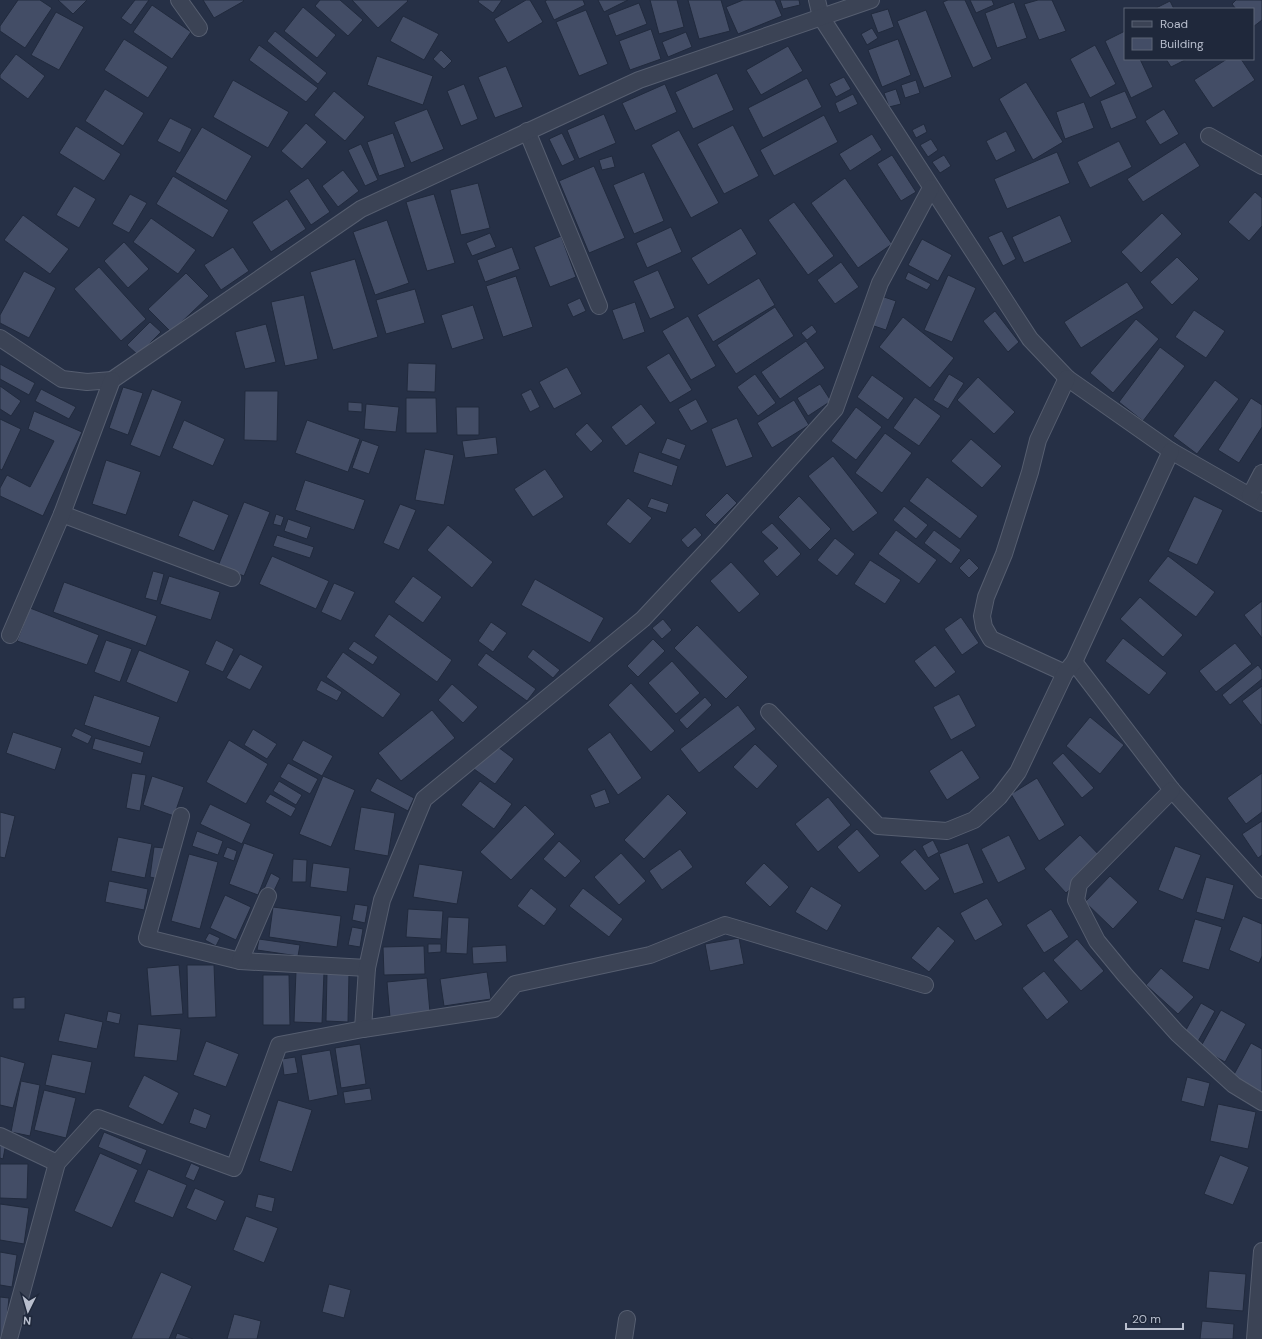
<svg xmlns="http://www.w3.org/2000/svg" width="1262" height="1339" font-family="'DM Sans',sans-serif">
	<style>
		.building { fill: #434d66; stroke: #212a3d }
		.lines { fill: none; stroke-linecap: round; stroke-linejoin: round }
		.street-casing { stroke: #565e70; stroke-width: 18 }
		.street { stroke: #3b4355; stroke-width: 16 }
	</style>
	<rect width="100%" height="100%" fill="#263046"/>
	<g class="building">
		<polygon points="18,0 40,0 52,8 25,48 0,31 0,26"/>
		<polygon points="58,0 87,0 73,14"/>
		<polygon points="135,0 149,0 131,25 121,18"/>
		<polygon points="203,0 243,0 244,1 214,18"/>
		<polygon points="320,0 340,0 363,20 348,36 315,6"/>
		<polygon points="352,0 407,0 408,1 378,28"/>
		<polygon points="479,0 502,0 493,13 478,2"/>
		<polygon points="526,0 530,0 543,22 508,43 494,19"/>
		<polygon points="547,0 583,0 585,5 554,20 545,1"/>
		<polygon points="598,0 628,0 604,12"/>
		<polygon points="650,0 677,0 684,27 659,34"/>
		<polygon points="688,0 721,0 730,31 699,39"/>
		<polygon points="743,0 775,0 782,16 738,34 726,7"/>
		<polygon points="780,0 799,0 800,5 783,9"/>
		<polygon points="948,0 965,0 992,59 973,68 943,2"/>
		<polygon points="970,0 992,0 994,5 976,13"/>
		<polygon points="1038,0 1052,0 1066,31 1039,40 1024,4"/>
		<polygon points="1236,0 1262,0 1262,20 1253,27 1253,9 1236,9 1232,4"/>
		<polygon points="1170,1 1174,9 1154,9"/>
		<polygon points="1014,2 1027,38 997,48 985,13"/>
		<polygon points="639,3 647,24 616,36 608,15"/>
		<polygon points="152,5 191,32 172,59 133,32"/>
		<polygon points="303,7 336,35 317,58 284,31"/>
		<polygon points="888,9 894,27 878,33 871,14"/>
		<polygon points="586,10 608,64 579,76 556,22"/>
		<polygon points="926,10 952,77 924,88 897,21"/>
		<polygon points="56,12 84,27 59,70 31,55"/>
		<polygon points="403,16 439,34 424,60 390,41"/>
		<polygon points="872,28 878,38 867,45 861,34"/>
		<polygon points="651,29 661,59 630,70 619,41"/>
		<polygon points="275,31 327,73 318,84 267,41"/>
		<polygon points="1125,31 1125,59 1140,59 1153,87 1131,98 1105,41"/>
		<polygon points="686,32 692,47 668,57 662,42"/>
		<polygon points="124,39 168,67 148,98 104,70"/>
		<polygon points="898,39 911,75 882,87 868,50"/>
		<polygon points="259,45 318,88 306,102 249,60"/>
		<polygon points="1095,45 1116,84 1090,98 1070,59"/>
		<polygon points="788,46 803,71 761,95 746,70"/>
		<polygon points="441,50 452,61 444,69 433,59"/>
		<polygon points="16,54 45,76 28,99 0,78 0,75"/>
		<polygon points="377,56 433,76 423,105 367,85"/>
		<polygon points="1166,59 1187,59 1171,67"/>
		<polygon points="1227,59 1241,59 1255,80 1213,108 1194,80"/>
		<polygon points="506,66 523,107 495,118 478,77"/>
		<polygon points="717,73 734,110 693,129 675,92"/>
		<polygon points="844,77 851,89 836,97 829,84"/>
		<polygon points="807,78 822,107 763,138 748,108"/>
		<polygon points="233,80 289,112 268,148 213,117"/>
		<polygon points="916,80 920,93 905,98 901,85"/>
		<polygon points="1026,82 1063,142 1033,160 999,99"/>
		<polygon points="464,84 478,119 461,126 447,91"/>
		<polygon points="665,84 677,112 635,131 622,103"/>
		<polygon points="105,89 144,113 123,146 85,121"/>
		<polygon points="896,89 901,104 889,107 884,93"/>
		<polygon points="334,91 365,117 345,141 314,115"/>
		<polygon points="1125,91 1137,118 1111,129 1100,101"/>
		<polygon points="853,94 858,104 839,113 835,103"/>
		<polygon points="1084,102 1094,128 1065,139 1056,112"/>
		<polygon points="427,109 444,149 411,163 394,122"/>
		<polygon points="1164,109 1179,134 1160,145 1145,121"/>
		<polygon points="604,114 616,143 579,159 567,130"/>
		<polygon points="824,115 838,142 774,176 760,150"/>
		<polygon points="170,118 192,129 180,153 157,141"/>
		<polygon points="306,123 327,142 302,169 281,151"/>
		<polygon points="924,124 927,132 916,138 912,130"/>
		<polygon points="733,125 759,176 724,194 697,144"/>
		<polygon points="76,126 121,154 104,181 59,153"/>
		<polygon points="202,127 252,156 226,201 175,172"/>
		<polygon points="679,130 719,203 691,218 651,145"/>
		<polygon points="1006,131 1016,151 996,161 986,141"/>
		<polygon points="393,133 405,167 379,176 367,142"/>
		<polygon points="562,133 575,160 562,166 549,139"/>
		<polygon points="872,134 882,150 850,171 839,154"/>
		<polygon points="931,139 938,150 928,157 920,145"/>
		<polygon points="1119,141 1132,167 1090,188 1077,162"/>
		<polygon points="1185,142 1200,166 1143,202 1127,179"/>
		<polygon points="361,144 378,180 365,186 348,150"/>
		<polygon points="1057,152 1070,183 1007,209 994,179"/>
		<polygon points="892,155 916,192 901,201 877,164"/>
		<polygon points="944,155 951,166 940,173 932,162"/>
		<polygon points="612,156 615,167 602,170 599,160"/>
		<polygon points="594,166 625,238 589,253 559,181"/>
		<polygon points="343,170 359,191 338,207 322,186"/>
		<polygon points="644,172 664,221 634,234 613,185"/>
		<polygon points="173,176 229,210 213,238 156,204"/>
		<polygon points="308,178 330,212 311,225 289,191"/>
		<polygon points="845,178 892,244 858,268 811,203"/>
		<polygon points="478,183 490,228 461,235 450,190"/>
		<polygon points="74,186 96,199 79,228 56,215"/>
		<polygon points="1255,192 1262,198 1262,226 1249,241 1228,222"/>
		<polygon points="130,194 147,203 129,233 112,224"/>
		<polygon points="434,194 455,263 427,271 406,202"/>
		<polygon points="287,199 306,229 271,252 252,222"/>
		<polygon points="794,202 834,256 808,275 768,220"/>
		<polygon points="1162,213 1182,234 1141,273 1121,252"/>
		<polygon points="23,215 69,249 50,274 4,240"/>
		<polygon points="1060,215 1072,242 1024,263 1012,237"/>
		<polygon points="151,218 196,250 178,274 133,242"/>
		<polygon points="387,220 409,283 375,295 353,232"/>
		<polygon points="671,227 682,252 647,268 636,243"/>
		<polygon points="741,228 757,254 708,285 691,258"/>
		<polygon points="1002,231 1016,259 1003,266 988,237"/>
		<polygon points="490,233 496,247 472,256 466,243"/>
		<polygon points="561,236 576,277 550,287 534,247"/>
		<polygon points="922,239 952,255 938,281 908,265"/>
		<polygon points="124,242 149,269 128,288 104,261"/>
		<polygon points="233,247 249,271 221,290 204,265"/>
		<polygon points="512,247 520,269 485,282 477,260"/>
		<polygon points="1177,257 1199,279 1172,305 1150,282"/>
		<polygon points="355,259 378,337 333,350 310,272"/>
		<polygon points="841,262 859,287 835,304 817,280"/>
		<polygon points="99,267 146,319 121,341 74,289"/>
		<polygon points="658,270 675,308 650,319 633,281"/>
		<polygon points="24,271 56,288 29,338 0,323 0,315"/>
		<polygon points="908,272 931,284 927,290 905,279"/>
		<polygon points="186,273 209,296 171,332 148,309"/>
		<polygon points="948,275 976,288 952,342 924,330"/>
		<polygon points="516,276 533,327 503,337 486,286"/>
		<polygon points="759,278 775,305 713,342 697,315"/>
		<polygon points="1127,282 1144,308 1081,348 1064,322"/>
		<polygon points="415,289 425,323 386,334 376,300"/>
		<polygon points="304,295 318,359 285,366 271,302"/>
		<polygon points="881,296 896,301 886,330 871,325"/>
		<polygon points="580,298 586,311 573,317 567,304"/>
		<polygon points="635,302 645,332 623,340 612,310"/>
		<polygon points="473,305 484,339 452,349 441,315"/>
		<polygon points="775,307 794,336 736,374 717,345"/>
		<polygon points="1194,310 1225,331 1206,358 1175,337"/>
		<polygon points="995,311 1019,342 1008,352 983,321"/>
		<polygon points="688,316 716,366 691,380 662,331"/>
		<polygon points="903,317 954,358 930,388 879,347"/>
		<polygon points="1136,319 1159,339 1113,393 1090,373"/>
		<polygon points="150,322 161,332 138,355 127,345"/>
		<polygon points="266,324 276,362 245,369 235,332"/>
		<polygon points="812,325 817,332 807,340 801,333"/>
		<polygon points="806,341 825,368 780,399 761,372"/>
		<polygon points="1160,347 1185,366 1143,421 1119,402"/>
		<polygon points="669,353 692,390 670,403 646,367"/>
		<polygon points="408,363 436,364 435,392 407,391"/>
		<polygon points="0,364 35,383 29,395 0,379"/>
		<polygon points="567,367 582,394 554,409 539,382"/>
		<polygon points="755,374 776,403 758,416 737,387"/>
		<polygon points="949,374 964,383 948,409 933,400"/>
		<polygon points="872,375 904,398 888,420 857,397"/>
		<polygon points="978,377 1015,412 994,434 957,400"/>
		<polygon points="1215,380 1239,399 1197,454 1173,436"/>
		<polygon points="820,384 831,401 808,416 797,398"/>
		<polygon points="0,386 21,401 11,416 0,409"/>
		<polygon points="123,387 143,393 128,435 109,428"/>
		<polygon points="41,389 76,407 69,419 35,401"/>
		<polygon points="152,389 182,401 160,457 130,445"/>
		<polygon points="531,389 540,407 530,412 521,394"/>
		<polygon points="245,391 278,391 277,441 244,440"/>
		<polygon points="915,397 941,416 919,446 893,428"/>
		<polygon points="406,398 436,398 437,433 406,433"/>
		<polygon points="1251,398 1262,405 1262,427 1239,463 1218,450"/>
		<polygon points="696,399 708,422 691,431 678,409"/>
		<polygon points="794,400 809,425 772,448 757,423"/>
		<polygon points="348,402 362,403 362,412 348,411"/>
		<polygon points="366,404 399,407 396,432 364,429"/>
		<polygon points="641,404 656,423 626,446 611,427"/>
		<polygon points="456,407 479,407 479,435 457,435"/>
		<polygon points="856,407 882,427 856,460 831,441"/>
		<polygon points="34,411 82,432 43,516 0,496 0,488 7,475 30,487 54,441 28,429"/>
		<polygon points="737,418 753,457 726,467 711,429"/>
		<polygon points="0,419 21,429 2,470 0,469"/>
		<polygon points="184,420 225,439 213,466 172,448"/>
		<polygon points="307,420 360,439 348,472 295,453"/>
		<polygon points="587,423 603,441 591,452 575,434"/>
		<polygon points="885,433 912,453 882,493 855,473"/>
		<polygon points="496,437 498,454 465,458 462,441"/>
		<polygon points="667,438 686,445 680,460 661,453"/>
		<polygon points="971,439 1002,466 982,488 951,461"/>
		<polygon points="362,440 379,446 369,474 352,468"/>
		<polygon points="425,449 454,455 444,505 415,500"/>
		<polygon points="639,452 678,466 672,486 633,472"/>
		<polygon points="833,456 878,513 853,532 808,476"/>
		<polygon points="106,460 141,472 126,515 92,504"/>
		<polygon points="545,469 564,497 533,517 514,489"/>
		<polygon points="927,477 978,516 960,539 909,501"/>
		<polygon points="305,480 365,500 354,530 295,510"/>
		<polygon points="727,493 737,503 715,525 705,515"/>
		<polygon points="799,496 831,529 810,550 778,517"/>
		<polygon points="1194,496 1223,510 1197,565 1168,551"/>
		<polygon points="628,498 652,518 630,544 606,524"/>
		<polygon points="651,498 669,504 666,513 647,507"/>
		<polygon points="193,500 229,515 214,551 178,536"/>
		<polygon points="244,502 270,512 244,576 218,566"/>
		<polygon points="400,504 416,510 399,550 383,543"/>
		<polygon points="904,506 928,525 916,539 893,520"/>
		<polygon points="276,514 284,517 281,526 273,524"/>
		<polygon points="288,519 311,527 307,539 284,531"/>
		<polygon points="772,523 801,554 777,577 763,561 778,548 761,532"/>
		<polygon points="448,525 493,562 472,588 427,550"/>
		<polygon points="695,527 702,535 688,548 681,540"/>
		<polygon points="896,530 937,560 919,584 878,554"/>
		<polygon points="934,530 961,550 951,564 924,543"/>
		<polygon points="277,535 314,547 310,558 273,546"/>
		<polygon points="835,538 855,554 837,576 817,560"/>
		<polygon points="272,556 329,581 316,609 259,584"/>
		<polygon points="1168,556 1215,592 1196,617 1148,581"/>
		<polygon points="969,558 979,568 969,578 959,568"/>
		<polygon points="870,560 901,580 885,604 854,584"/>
		<polygon points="731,562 760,594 739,613 710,581"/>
		<polygon points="153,571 164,574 157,601 145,598"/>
		<polygon points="169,576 220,592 211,620 160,604"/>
		<polygon points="413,576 442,597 423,623 394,602"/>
		<polygon points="535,579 604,618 590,643 521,605"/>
		<polygon points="64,582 157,616 146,646 53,612"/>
		<polygon points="334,583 355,592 341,621 321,612"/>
		<polygon points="1140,597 1183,635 1163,657 1120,619"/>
		<polygon points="1262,601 1262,638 1244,615"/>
		<polygon points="30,608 99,635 87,665 17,641"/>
		<polygon points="389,614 452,660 437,682 374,636"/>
		<polygon points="961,617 979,643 962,655 944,629"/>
		<polygon points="663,619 672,630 662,639 652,628"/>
		<polygon points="491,622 507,633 493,652 478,641"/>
		<polygon points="697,625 748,677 726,699 674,648"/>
		<polygon points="1123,638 1167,673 1149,695 1105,661"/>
		<polygon points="653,639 665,651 638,677 627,666"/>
		<polygon points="106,640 132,649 120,682 94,672"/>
		<polygon points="216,640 234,649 223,672 205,664"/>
		<polygon points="354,641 378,657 373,665 348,649"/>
		<polygon points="1235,643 1252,664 1216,692 1199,671"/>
		<polygon points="935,645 956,672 935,688 914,661"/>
		<polygon points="533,649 560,670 553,678 527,657"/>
		<polygon points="139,650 190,671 177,703 126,682"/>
		<polygon points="343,652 401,694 383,718 326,677"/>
		<polygon points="486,653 536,689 527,701 477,665"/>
		<polygon points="240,654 263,666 250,690 226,678"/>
		<polygon points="672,661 700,693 676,714 648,683"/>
		<polygon points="1258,665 1262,670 1262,679 1230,705 1222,695"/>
		<polygon points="321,680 342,692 337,701 316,690"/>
		<polygon points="631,683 675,731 651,752 608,705"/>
		<polygon points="452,684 478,707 463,723 438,700"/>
		<polygon points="1262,686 1262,725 1261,725 1242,701"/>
		<polygon points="959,694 976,726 951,740 933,707"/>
		<polygon points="94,695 160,717 150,747 84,725"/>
		<polygon points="705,697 712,705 687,729 679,720"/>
		<polygon points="738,705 756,729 699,773 680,749"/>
		<polygon points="432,710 455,738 401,781 378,753"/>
		<polygon points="1090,717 1124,745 1100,774 1066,746"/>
		<polygon points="75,728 92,736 88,744 71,736"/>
		<polygon points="253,729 277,744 267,759 244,745"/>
		<polygon points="13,732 62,748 55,770 6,753"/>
		<polygon points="610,732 642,778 618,795 587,749"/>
		<polygon points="95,738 144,752 141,764 92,749"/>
		<polygon points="229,740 268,764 246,804 206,782"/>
		<polygon points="303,740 333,756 322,776 292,760"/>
		<polygon points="494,744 514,759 495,784 474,769"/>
		<polygon points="755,744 778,766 757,789 733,767"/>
		<polygon points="962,750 980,778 947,800 929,771"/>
		<polygon points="1063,753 1094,788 1082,798 1052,763"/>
		<polygon points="288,763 318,779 310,794 280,777"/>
		<polygon points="132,773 146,775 140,811 126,808"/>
		<polygon points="1262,773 1262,812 1246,824 1227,798"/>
		<polygon points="152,776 184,787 174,816 143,805"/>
		<polygon points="323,776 355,790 331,847 299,834"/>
		<polygon points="377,778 414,798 408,811 370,791"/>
		<polygon points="1037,778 1065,825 1039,841 1011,794"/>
		<polygon points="279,781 302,795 296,805 273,791"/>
		<polygon points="480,781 512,804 494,829 461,805"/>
		<polygon points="605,789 610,803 595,808 590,795"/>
		<polygon points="270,794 296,808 291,817 265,802"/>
		<polygon points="668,794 687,813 644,859 624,840"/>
		<polygon points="828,797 851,825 818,852 795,824"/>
		<polygon points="210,804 251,824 242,844 200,824"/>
		<polygon points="525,805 555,834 511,880 480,852"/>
		<polygon points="361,807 395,813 388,856 354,850"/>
		<polygon points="0,812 15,816 5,858 0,857"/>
		<polygon points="1262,821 1262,855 1258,858 1242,834"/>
		<polygon points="857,829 880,856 859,873 837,847"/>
		<polygon points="197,831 223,841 218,855 192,846"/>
		<polygon points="1009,835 1026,869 998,883 981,849"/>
		<polygon points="1080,835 1103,859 1066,893 1044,869"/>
		<polygon points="118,837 152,844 145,878 111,871"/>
		<polygon points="933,840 939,852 928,858 922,846"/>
		<polygon points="559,841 581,861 565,878 543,859"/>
		<polygon points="244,843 274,854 258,895 229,884"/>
		<polygon points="968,843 984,883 954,894 939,854"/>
		<polygon points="1175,846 1201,855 1183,900 1158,890"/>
		<polygon points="154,847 164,848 159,879 150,877"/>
		<polygon points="227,847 237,851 234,861 223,857"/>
		<polygon points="680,849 693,867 662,890 649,871"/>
		<polygon points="915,849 940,879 925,891 900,862"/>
		<polygon points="621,853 646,881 619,905 594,877"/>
		<polygon points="189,854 218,862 200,929 171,921"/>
		<polygon points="293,859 307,860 306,882 292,882"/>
		<polygon points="313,863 350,868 347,892 310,887"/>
		<polygon points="764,863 789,887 770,907 745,883"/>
		<polygon points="419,864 463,871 457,904 413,897"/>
		<polygon points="271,873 280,878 273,893 264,889"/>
		<polygon points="1110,876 1138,902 1113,929 1085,902"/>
		<polygon points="1206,877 1234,885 1224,920 1196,912"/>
		<polygon points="109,881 148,889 144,910 105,902"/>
		<polygon points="811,886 842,905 827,931 795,912"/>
		<polygon points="531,888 557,909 544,926 517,906"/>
		<polygon points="583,888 623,919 609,937 569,906"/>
		<polygon points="225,895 251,907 236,940 210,928"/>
		<polygon points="987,898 1003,925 975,941 960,913"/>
		<polygon points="355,904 368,906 365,923 352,920"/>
		<polygon points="273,907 341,916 337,947 269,937"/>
		<polygon points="408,909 443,911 441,939 406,937"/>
		<polygon points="1051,909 1069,937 1044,953 1026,925"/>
		<polygon points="1243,916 1262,924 1262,956 1259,963 1229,950"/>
		<polygon points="448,917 469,918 467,954 446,953"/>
		<polygon points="1195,919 1222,927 1209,970 1182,962"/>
		<polygon points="938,926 955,941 929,972 911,958"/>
		<polygon points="352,927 363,929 360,947 348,945"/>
		<polygon points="209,933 220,938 216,946 205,940"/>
		<polygon points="739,938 744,964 710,971 705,944"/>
		<polygon points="259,939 300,945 298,956 257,950"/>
		<polygon points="1077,939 1104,971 1081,991 1053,960"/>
		<polygon points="428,944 441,944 441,952 428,953"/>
		<polygon points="506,945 507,962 473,964 472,947"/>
		<polygon points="424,946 425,974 384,975 383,947"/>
		<polygon points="179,965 183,1014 151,1016 147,968"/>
		<polygon points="187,965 214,965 216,1017 188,1018"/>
		<polygon points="1161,968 1194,997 1178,1014 1146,985"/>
		<polygon points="296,971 324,972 322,1023 294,1022"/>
		<polygon points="1044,971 1069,1002 1047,1020 1022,988"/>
		<polygon points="327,972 349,973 348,1022 326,1021"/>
		<polygon points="487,972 491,999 444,1006 440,979"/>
		<polygon points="263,975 289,975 290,1025 263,1025"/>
		<polygon points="427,978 430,1013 390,1017 387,982"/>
		<polygon points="25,997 25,1009 13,1009 13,998"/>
		<polygon points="1201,1003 1215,1011 1196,1045 1182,1037"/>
		<polygon points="1221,1010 1246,1024 1225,1062 1200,1048"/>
		<polygon points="108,1011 121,1014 119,1024 106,1021"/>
		<polygon points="65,1013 103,1022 97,1049 58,1041"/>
		<polygon points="138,1024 181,1029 177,1061 134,1057"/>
		<polygon points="206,1041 239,1054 226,1087 193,1075"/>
		<polygon points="1251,1043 1262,1049 1262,1096 1231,1080"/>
		<polygon points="360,1044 366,1084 341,1088 335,1048"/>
		<polygon points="330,1050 338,1095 309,1101 301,1055"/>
		<polygon points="52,1054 92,1062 85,1094 45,1085"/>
		<polygon points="0,1056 25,1063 13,1108 0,1105"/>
		<polygon points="295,1057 298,1073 284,1075 282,1059"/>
		<polygon points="144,1075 179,1093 163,1125 128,1107"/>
		<polygon points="1187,1077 1210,1083 1204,1107 1181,1101"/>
		<polygon points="21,1081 40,1085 30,1136 11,1132"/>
		<polygon points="370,1088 372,1100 345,1104 343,1092"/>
		<polygon points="44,1090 76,1098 66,1138 34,1130"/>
		<polygon points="278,1100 312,1110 292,1172 259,1161"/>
		<polygon points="1218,1104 1256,1112 1248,1149 1210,1141"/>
		<polygon points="194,1108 211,1115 206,1129 189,1123"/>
		<polygon points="104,1132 147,1150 141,1165 98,1147"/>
		<polygon points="0,1142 6,1143 3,1159 0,1158"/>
		<polygon points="100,1153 138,1170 112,1228 74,1211"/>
		<polygon points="1220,1155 1249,1167 1233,1205 1204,1194"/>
		<polygon points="191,1163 200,1167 194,1181 185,1177"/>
		<polygon points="0,1164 28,1164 27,1199 0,1198"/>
		<polygon points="148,1169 187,1185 173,1218 134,1202"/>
		<polygon points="195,1188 225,1201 216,1221 186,1208"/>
		<polygon points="258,1194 275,1198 272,1212 255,1207"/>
		<polygon points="0,1204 29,1208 24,1244 0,1240"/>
		<polygon points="246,1216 278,1228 264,1263 233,1250"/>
		<polygon points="0,1252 17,1255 12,1287 0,1285"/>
		<polygon points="1209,1271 1246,1274 1243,1311 1206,1308"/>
		<polygon points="161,1272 192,1286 169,1339 131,1339"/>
		<polygon points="329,1284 351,1290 344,1318 322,1312"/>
		<polygon points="0,1297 9,1298 5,1337 0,1336"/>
		<polygon points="234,1314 261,1321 257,1339 227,1339"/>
		<polygon points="1202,1321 1234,1324 1233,1339 1200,1339"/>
		<polygon points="177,1333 193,1339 175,1339"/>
	</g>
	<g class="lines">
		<g class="street-casing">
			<g id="street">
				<polyline points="179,0 199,28"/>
				<polyline points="817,0 821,17 1030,339 1067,378 1171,451 1262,503"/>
				<polyline points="527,131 599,306"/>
				<polyline points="1209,136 1262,166"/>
				<polyline points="0,338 62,379 87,382 112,380 361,209 639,80 871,0"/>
				<polyline points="1250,496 1262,473"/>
				<polyline points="62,514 232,578"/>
				<polyline points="10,635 62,514 112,380"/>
				<polyline points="1074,662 1172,790 1262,890"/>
				<polyline points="1065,673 991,639 984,627 982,616 986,597 1004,554 1030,472 1038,440 1067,378"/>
				<polyline points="769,712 878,826 947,831 974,820 999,797 1018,772 1065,673 1074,662 1171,451"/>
				<polyline points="1172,790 1079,884 1076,900 1097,941 1125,975 1177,1033 1234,1085 1262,1102"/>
				<polyline points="181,816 147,938 240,961 367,968"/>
				<polyline points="240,961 268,896"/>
				<polyline points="363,1029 367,968 382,900 424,799 643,619 717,540 835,409 880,283 931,188"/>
				<polyline points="0,1136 57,1163"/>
				<polyline points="9,1339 57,1163 98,1118 234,1168 279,1045 363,1029 494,1009 515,984 650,955 725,925 925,985"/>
				<polyline points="624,1339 627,1319"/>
				<polyline points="1255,1339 1262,1251"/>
			</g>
		</g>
		<use href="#street" class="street"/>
	</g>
	<rect x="1124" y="8" width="130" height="52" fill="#1f283b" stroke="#5d6476"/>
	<rect x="1132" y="21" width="20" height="6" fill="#3b4355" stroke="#5d6476"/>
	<text x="1160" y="28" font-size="12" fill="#b9bfce">Road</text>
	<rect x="1132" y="38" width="20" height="12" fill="#434d66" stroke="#5d6476"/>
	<text x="1160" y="48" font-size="12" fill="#b9bfce">Building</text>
	<g transform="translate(28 1311) rotate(185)" stroke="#1f283b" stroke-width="3" paint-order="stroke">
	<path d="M0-3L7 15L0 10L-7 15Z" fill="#b9bfce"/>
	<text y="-6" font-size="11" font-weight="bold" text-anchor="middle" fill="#b9bfce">N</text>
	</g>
	<path d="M1126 1323v6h57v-6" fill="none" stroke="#b9bfce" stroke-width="2"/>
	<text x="1132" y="1323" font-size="12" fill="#b9bfce" stroke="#1f283b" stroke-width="3" paint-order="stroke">20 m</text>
</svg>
